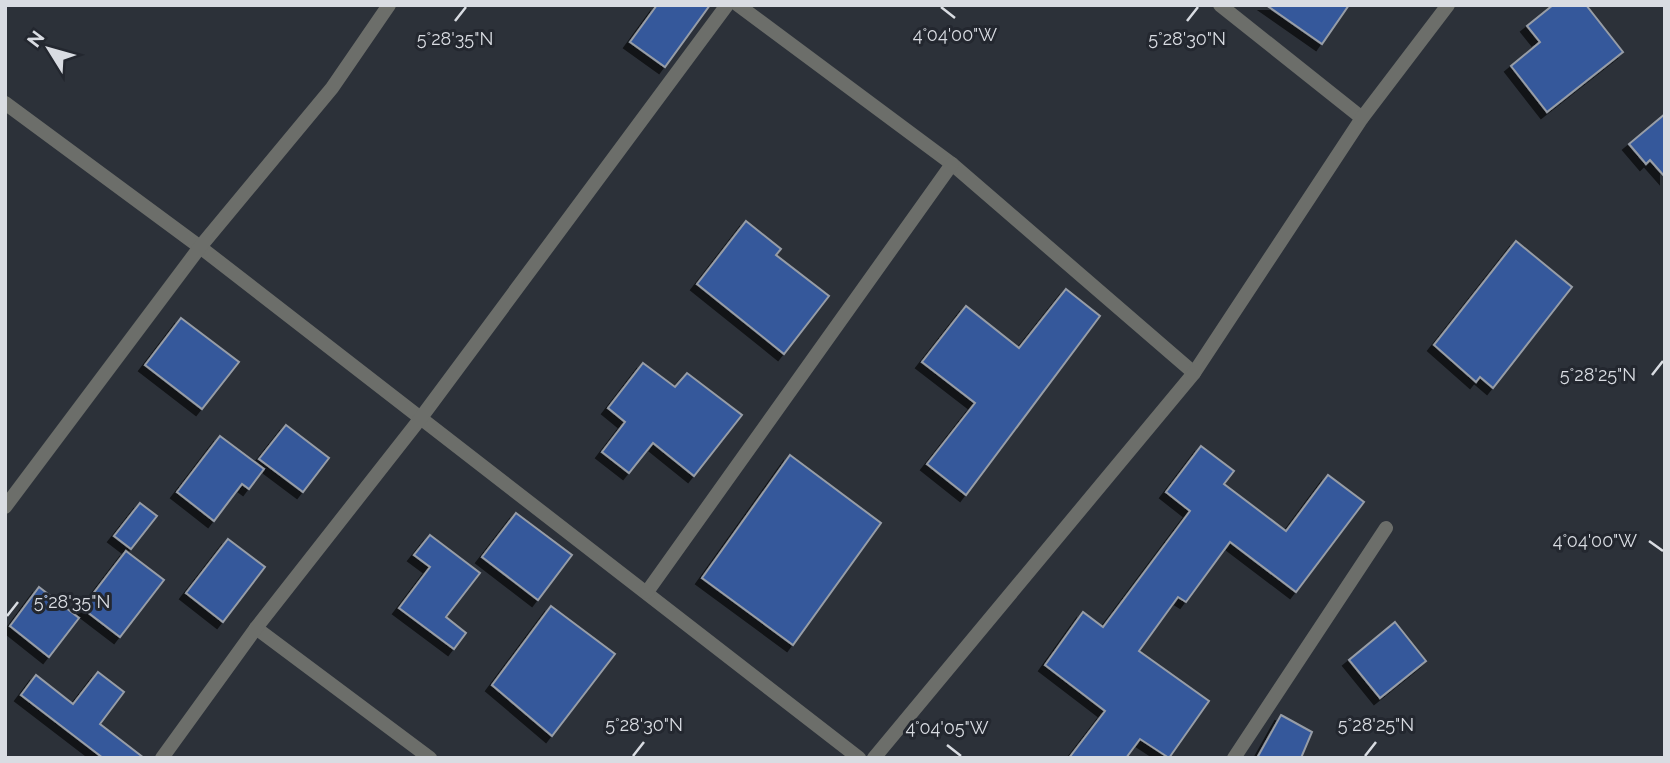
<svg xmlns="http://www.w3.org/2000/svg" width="1670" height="763" font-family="Raleway,sans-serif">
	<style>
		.building { fill: #34589b; stroke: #979da7; stroke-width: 2; filter: url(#shadow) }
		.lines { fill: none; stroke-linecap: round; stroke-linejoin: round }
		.street { stroke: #6c6e6a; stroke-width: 14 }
		.ticks { fill: none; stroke: #d9dce2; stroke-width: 2.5 }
		.ticks-label { font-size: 18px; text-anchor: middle; fill: #d9dce2; stroke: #23272f; stroke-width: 6; stroke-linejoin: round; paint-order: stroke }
	</style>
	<defs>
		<filter id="shadow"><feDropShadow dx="-6" dy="6" stdDeviation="0" flood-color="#0009"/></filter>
	</defs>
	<rect width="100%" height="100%" fill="#2c3139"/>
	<g class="building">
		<polygon points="657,5 710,5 665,67 630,42"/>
		<polygon points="1266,5 1349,5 1322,44"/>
		<polygon points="1553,5 1586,5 1623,52 1547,112 1511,66 1540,42 1527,26"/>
		<polygon points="1665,114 1665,177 1650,160 1646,164 1629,144"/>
		<polygon points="746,221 781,249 776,255 829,296 784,354 697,284"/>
		<polygon points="1516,241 1572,287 1493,388 1480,377 1476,382 1434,345"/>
		<polygon points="1066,289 1100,316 966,495 927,464 975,403 922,362 966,306 1019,348"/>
		<polygon points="181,318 239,362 202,409 145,365"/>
		<polygon points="643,363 675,387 687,373 742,415 694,476 653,443 629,473 602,452 625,422 608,408"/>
		<polygon points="286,425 329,458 303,492 259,459"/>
		<polygon points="220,436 264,469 249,489 242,484 214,521 177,492"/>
		<polygon points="1201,446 1234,471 1224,484 1286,531 1328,475 1364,502 1296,592 1230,542 1186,602 1178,597 1139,651 1209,701 1169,758 1140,739 1126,758 1069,758 1105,711 1045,665 1083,612 1103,627 1190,511 1166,492"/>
		<polygon points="790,455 881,523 793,645 702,578"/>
		<polygon points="140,503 157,516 131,549 114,536"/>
		<polygon points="516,513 572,555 538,600 482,557"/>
		<polygon points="430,535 480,573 446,617 466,633 454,649 399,608 430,567 414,555"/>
		<polygon points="228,539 265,567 223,622 186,593"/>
		<polygon points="126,551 164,580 120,637 82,608"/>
		<polygon points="39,587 79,618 49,657 10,626"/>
		<polygon points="551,606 615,654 552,736 492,685"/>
		<polygon points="1395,622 1426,661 1380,698 1349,660"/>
		<polygon points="98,672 124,692 100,724 144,758 103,758 21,695 36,675 73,704"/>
		<polygon points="1281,715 1312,732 1301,758 1257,758"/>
	</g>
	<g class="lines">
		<g class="street">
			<polyline points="738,5 952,164 1194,373"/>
			<polyline points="1220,5 1362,118"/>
			<polyline points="5,103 200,247 859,758"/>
			<polyline points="5,507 200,247 332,88 389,5"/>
			<polyline points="647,592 952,164"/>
			<polyline points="256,628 430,758"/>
			<polyline points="162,758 256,628 420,419 727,5"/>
			<polyline points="874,758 1194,373 1362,118 1448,5"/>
			<polyline points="1234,758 1386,528"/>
		</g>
	</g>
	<path class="ticks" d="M941,7L955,18M455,21L466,7M1187,21L1198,7M1652,375L1663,361M1649,541L1663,551M7,616L18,602M947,745L961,756M633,756L644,742M1365,756L1376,742"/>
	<g class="ticks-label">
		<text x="955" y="41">4°04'00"W</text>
		<text x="455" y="45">5°28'35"N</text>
		<text x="1187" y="45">5°28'30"N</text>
		<text x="1598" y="381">5°28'25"N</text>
		<text x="1595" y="547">4°04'00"W</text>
		<text x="72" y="608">5°28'35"N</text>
		<text x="644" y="731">5°28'30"N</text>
		<text x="1376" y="731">5°28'25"N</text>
		<text x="947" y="734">4°04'05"W</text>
	</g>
	<rect width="1670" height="763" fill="none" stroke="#d9dce2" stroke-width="14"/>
	<g transform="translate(49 49) rotate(307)" stroke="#23272f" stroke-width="5" paint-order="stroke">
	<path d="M0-5L12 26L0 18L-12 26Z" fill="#d9dce2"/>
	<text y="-10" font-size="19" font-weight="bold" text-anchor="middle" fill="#d9dce2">N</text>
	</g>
</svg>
